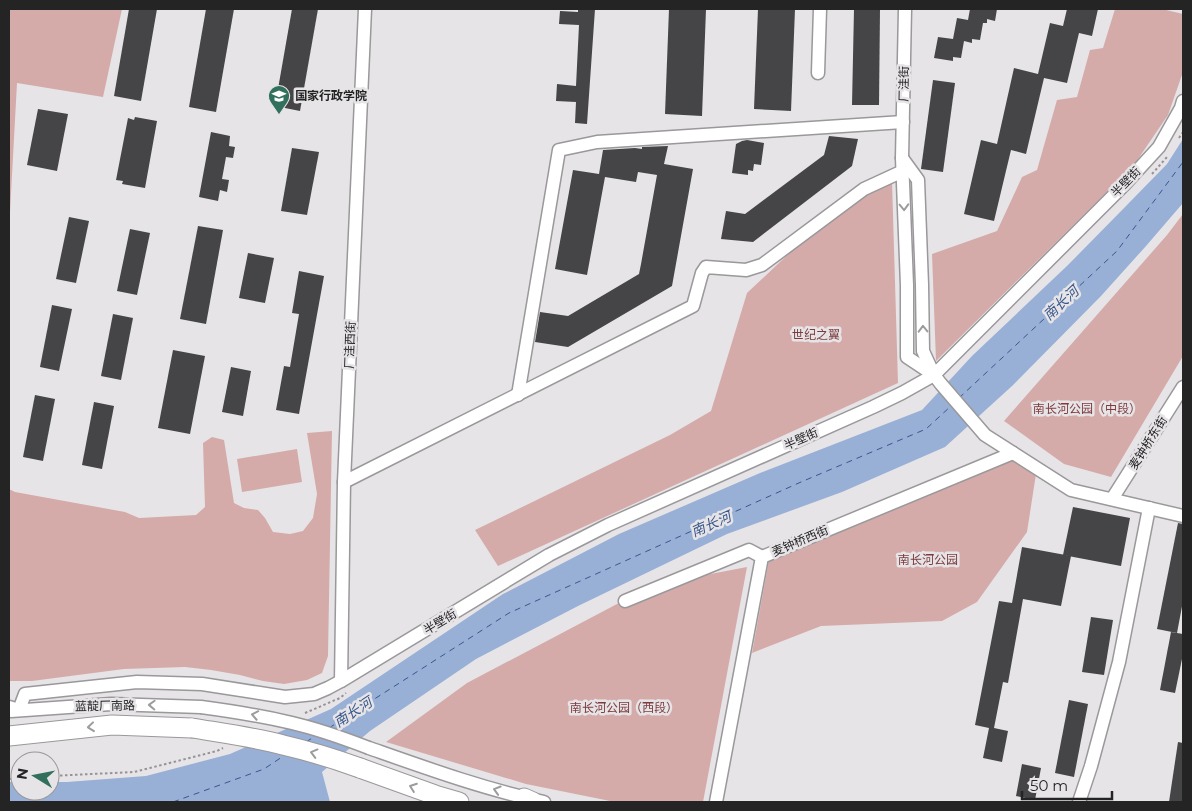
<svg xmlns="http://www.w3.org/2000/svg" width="1192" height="811" font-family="Montserrat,'Noto Sans SC',sans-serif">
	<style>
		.green { fill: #d5abaa }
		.water { fill: #98afd6 }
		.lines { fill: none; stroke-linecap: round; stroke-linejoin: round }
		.ferry { stroke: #39588b; stroke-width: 1; stroke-dasharray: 6 5; stroke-linecap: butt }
		.building { fill: #454447 }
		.minor-casing { stroke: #9a989a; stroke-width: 15 }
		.highway-casing { stroke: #9a989a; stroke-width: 21 }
		.path { stroke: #959395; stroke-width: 2; stroke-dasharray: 2.5 2.5; stroke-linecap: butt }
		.minor { stroke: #fff; stroke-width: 12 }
		.highway { stroke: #fff; stroke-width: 19 }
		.minor-bridge-casing { stroke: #9a989a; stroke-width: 15; stroke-linecap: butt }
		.highway-bridge-casing { stroke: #9a989a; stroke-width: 21; stroke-linecap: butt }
		.minor-bridge { stroke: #fff; stroke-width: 12 }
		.highway-bridge { stroke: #fff; stroke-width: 19 }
		.oneway { stroke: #9d9c9d }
		.labels { text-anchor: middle; stroke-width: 5; stroke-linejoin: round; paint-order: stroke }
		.street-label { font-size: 12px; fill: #252425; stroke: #e6e4e7 }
		.poi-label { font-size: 12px; font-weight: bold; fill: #252425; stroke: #e6e4e7; text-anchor: start }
		.park-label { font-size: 12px; fill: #7d3b3d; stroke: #e6e4e7 }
		.water-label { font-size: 14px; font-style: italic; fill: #39588b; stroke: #e6e4e7 }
	</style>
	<rect width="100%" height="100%" fill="#e6e4e7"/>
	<g class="green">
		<polygon points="9,9 122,9 103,97 17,83 9,231"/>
		<polygon points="1115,9 1162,9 1183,14 1183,72 1168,115 1134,165 936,361 932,254 997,231 1022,177 1037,170 1057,100 1077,97 1090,50 1103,48"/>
		<polygon points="892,181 898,383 498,566 475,530 670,435 711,411 747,293 865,182"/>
		<polygon points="1183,214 1183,356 1111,477 1064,464 1004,421 1167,235"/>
		<polygon points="332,431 328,656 322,673 307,680 284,684 263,681 240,675 211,670 185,667 124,669 32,681 9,681 9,489 15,492 125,512 139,518 196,515 205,507 203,443 212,437 224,440 234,503 244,508 258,510 265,518 273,532 290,534 303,531 313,518 317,494 307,433"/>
		<polygon points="297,449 302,482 242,492 237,459"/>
		<polygon points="1014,460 1036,474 1027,532 977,602 942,621 821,626 752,653 769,560"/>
		<polygon points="747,567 703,802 615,802 526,784 386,742 467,683 653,585"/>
	</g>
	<polygon class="water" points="1183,139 1183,203 1146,246 1101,296 1012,386 945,447 842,492 727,534 578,606 476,659 370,731 322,772 330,802 9,802 9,782 20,782 20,791 50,791 50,782 67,782 146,776 230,754 331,709 503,594 619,534 760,473 922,410 972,356 1068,265 1127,205 1167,164"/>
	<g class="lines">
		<g class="ferry">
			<polyline points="959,398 1117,251 1183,162"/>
			<polyline points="329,728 509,613 801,482 926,429 951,406"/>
			<polyline points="306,742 317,735"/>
			<polyline points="173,802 264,769 285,755"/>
		</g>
	</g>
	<g class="building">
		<polygon points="129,9 157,9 141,101 114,96"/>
		<polygon points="206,9 234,9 216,112 189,107"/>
		<polygon points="292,9 318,9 300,111 275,106"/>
		<polygon points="578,9 595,9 587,124 575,123 576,102 556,101 557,84 576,86 579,25 559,24 560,11 578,12"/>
		<polygon points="669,9 706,9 702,116 665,114"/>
		<polygon points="758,9 795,9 791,111 754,109"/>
		<polygon points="854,9 880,9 879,105 852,105"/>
		<polygon points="970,9 997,9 995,21 987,19 987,23 983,23 980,40 972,39 972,43 964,41 961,58 953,57 953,61 934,58 938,37 953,39 957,18 968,20"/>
		<polygon points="1067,9 1098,9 1092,36 1079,33 1067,83 1044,78 1026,154 1011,150 994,221 964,214 981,140 997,144 1014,68 1038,74 1050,23 1063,26"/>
		<polygon points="933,80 955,83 943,172 921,169"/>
		<polygon points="38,109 68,114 57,171 27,165"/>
		<polygon points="135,117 157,121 145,188 122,184 123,181 116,180 128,118 134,120"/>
		<polygon points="211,132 230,136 229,146 235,147 233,158 226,157 222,179 229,180 227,192 220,190 218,201 199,197"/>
		<polygon points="829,136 858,139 852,166 753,242 721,239 726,211 745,214 824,155"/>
		<polygon points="747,140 764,143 761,165 754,164 753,171 748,170 748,175 732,173 736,144 742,141"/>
		<polygon points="668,146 664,164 693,169 672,286 568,347 535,342 540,312 568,316 639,274 641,264 657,175 638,172 636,182 605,177 587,275 555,269 573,170 599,174 603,150 635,148 642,149 642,147"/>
		<polygon points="292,148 319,152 307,215 281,211"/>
		<polygon points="69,217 89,221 76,283 56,279"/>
		<polygon points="198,226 223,230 206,324 180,319"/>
		<polygon points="130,229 150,233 137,295 117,291"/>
		<polygon points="248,253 274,258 265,303 239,298"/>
		<polygon points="299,271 324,276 299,414 276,410 284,366 290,367 299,314 292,313"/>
		<polygon points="52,305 72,309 59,371 40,367"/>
		<polygon points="113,314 133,318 121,380 101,376"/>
		<polygon points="173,350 205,356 190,434 158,428"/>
		<polygon points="231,367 251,371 243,416 222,412"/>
		<polygon points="35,395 55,399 43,461 23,457"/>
		<polygon points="94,402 114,406 102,469 82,465"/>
		<polygon points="1073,507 1130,518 1121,566 1063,555"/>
		<polygon points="1178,523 1183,524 1183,601 1177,633 1157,629"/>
		<polygon points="1022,547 1071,556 1061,606 1023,599 1008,683 1003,682 994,728 1008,731 1002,762 983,758 989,728 975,725 999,601 1012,603"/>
		<polygon points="1091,617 1113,620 1104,675 1082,672"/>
		<polygon points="1171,632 1183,634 1183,654 1175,693 1160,690"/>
		<polygon points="1069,700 1088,704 1074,777 1055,773"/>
		<polygon points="1178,742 1183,743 1183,802 1169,802"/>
		<polygon points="1022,764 1041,768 1035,800 1016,796"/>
	</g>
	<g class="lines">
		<g class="minor-casing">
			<g id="minor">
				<polyline points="905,9 902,158 907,285 907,357 934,375"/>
				<polyline points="818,73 820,9"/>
				<polyline points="902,158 918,180 922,285 923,351 934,375 941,384 985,435 1071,490 1183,516"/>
				<polyline points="518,395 559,150 597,142 903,122"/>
				<polyline points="344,482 693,306 702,273 706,267 746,270 762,265 864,189 903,171"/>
				<polyline points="1112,499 1183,387"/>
				<polyline points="625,601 749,550 762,557"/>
				<polyline points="341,681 344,482 365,9"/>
				<polyline points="9,707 19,710 25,694 137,682 202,684 285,697 314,694 328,688 341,681 549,555 608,525 873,407 902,393 934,375 1125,184 1159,147 1181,108 1183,101"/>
				<polyline points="11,711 111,704 201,707"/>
				<path d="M369,748C426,768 484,789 544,802"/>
				<polyline points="716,802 762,557 1013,453"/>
				<polyline points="1079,802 1091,766 1119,662 1149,508"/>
			</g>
		</g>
		<g class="highway-casing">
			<g id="highway">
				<polyline points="9,736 112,725 192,728"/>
				<polyline points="360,768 435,795 459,802"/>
				<polyline points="524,798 533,802"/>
			</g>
		</g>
		<g class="path">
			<polyline points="1179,138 1183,132"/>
			<polyline points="1152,174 1167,157"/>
			<polyline points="305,713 340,698 346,693"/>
			<polyline points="50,776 134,772 217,751 223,748"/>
			<polyline points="9,779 20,778"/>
		</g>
		<use href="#minor" class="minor"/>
		<use href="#highway" class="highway"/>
		<g class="minor-bridge-casing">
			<path id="minor-bridge" d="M201,707C231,711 262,716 292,723C318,729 343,738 369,748"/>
		</g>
		<g class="highway-bridge-casing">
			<path id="highway-bridge" d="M192,728C222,733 253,737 283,745C309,751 335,759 360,768"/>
		</g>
		<use href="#minor-bridge" class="minor-bridge"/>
		<use href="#highway-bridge" class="highway-bridge"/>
	</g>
	<defs><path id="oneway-chevron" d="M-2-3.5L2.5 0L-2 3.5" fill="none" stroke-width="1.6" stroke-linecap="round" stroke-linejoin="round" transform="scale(1.25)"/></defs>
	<g class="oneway">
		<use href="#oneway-chevron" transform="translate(904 207) rotate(88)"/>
		<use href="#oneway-chevron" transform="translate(923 329) rotate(-91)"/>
		<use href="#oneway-chevron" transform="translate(152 705) rotate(-178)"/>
		<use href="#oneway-chevron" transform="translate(255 715) rotate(-169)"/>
		<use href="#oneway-chevron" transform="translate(91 727) rotate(174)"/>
		<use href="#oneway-chevron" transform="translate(314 753) rotate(-165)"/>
		<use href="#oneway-chevron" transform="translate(413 787) rotate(-160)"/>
		<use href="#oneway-chevron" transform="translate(497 790) rotate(-163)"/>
	</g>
	<defs>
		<g id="university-pin" transform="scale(1.125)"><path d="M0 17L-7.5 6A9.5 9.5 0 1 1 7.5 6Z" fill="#31705d" stroke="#e6e4e7"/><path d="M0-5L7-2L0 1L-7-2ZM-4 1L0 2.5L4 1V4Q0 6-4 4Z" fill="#fff"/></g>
	</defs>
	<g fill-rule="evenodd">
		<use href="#university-pin" x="279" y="96"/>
	</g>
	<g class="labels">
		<g class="street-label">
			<text transform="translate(904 84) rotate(-89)" y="4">厂洼街</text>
			<text transform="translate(1126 182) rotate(-46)" y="4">半壁街</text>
			<text transform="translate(350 345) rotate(-88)" y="4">厂洼西街</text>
			<text transform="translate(801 439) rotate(-24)" y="4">半壁街</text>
			<text transform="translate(1148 443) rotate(-58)" y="4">麦钟桥东街</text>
			<text transform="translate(800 541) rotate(-23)" y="4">麦钟桥西街</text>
			<text transform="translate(440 622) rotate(-31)" y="4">半壁街</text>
			<text transform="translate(105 706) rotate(-1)" y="4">蓝靛厂南路</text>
		</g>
		<g class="poi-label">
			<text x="295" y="100">国家行政学院</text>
		</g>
		<g class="park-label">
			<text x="816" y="339">世纪之翼</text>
			<text x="1087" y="413">南长河公园（中段）</text>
			<text x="928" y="564">南长河公园</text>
			<text x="624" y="712">南长河公园（西段）</text>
		</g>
		<g class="water-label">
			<text transform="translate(1061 303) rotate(-43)" y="5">南长河</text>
			<text transform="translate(711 524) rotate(-24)" y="5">南长河</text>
			<text transform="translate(353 712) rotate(-33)" y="5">南长河</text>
		</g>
	</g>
	<rect width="1192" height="811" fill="none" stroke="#252425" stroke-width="20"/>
	<g transform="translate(35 776) rotate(280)"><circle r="24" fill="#e6e4e7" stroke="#999799"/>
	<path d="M0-4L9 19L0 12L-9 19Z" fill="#31705d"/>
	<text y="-8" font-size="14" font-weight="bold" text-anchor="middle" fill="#252425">N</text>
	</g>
	<path d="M1022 791v8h90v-8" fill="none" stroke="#252425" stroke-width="2.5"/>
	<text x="1030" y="791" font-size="15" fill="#252425" stroke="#e6e4e7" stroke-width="4" paint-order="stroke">50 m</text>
</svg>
